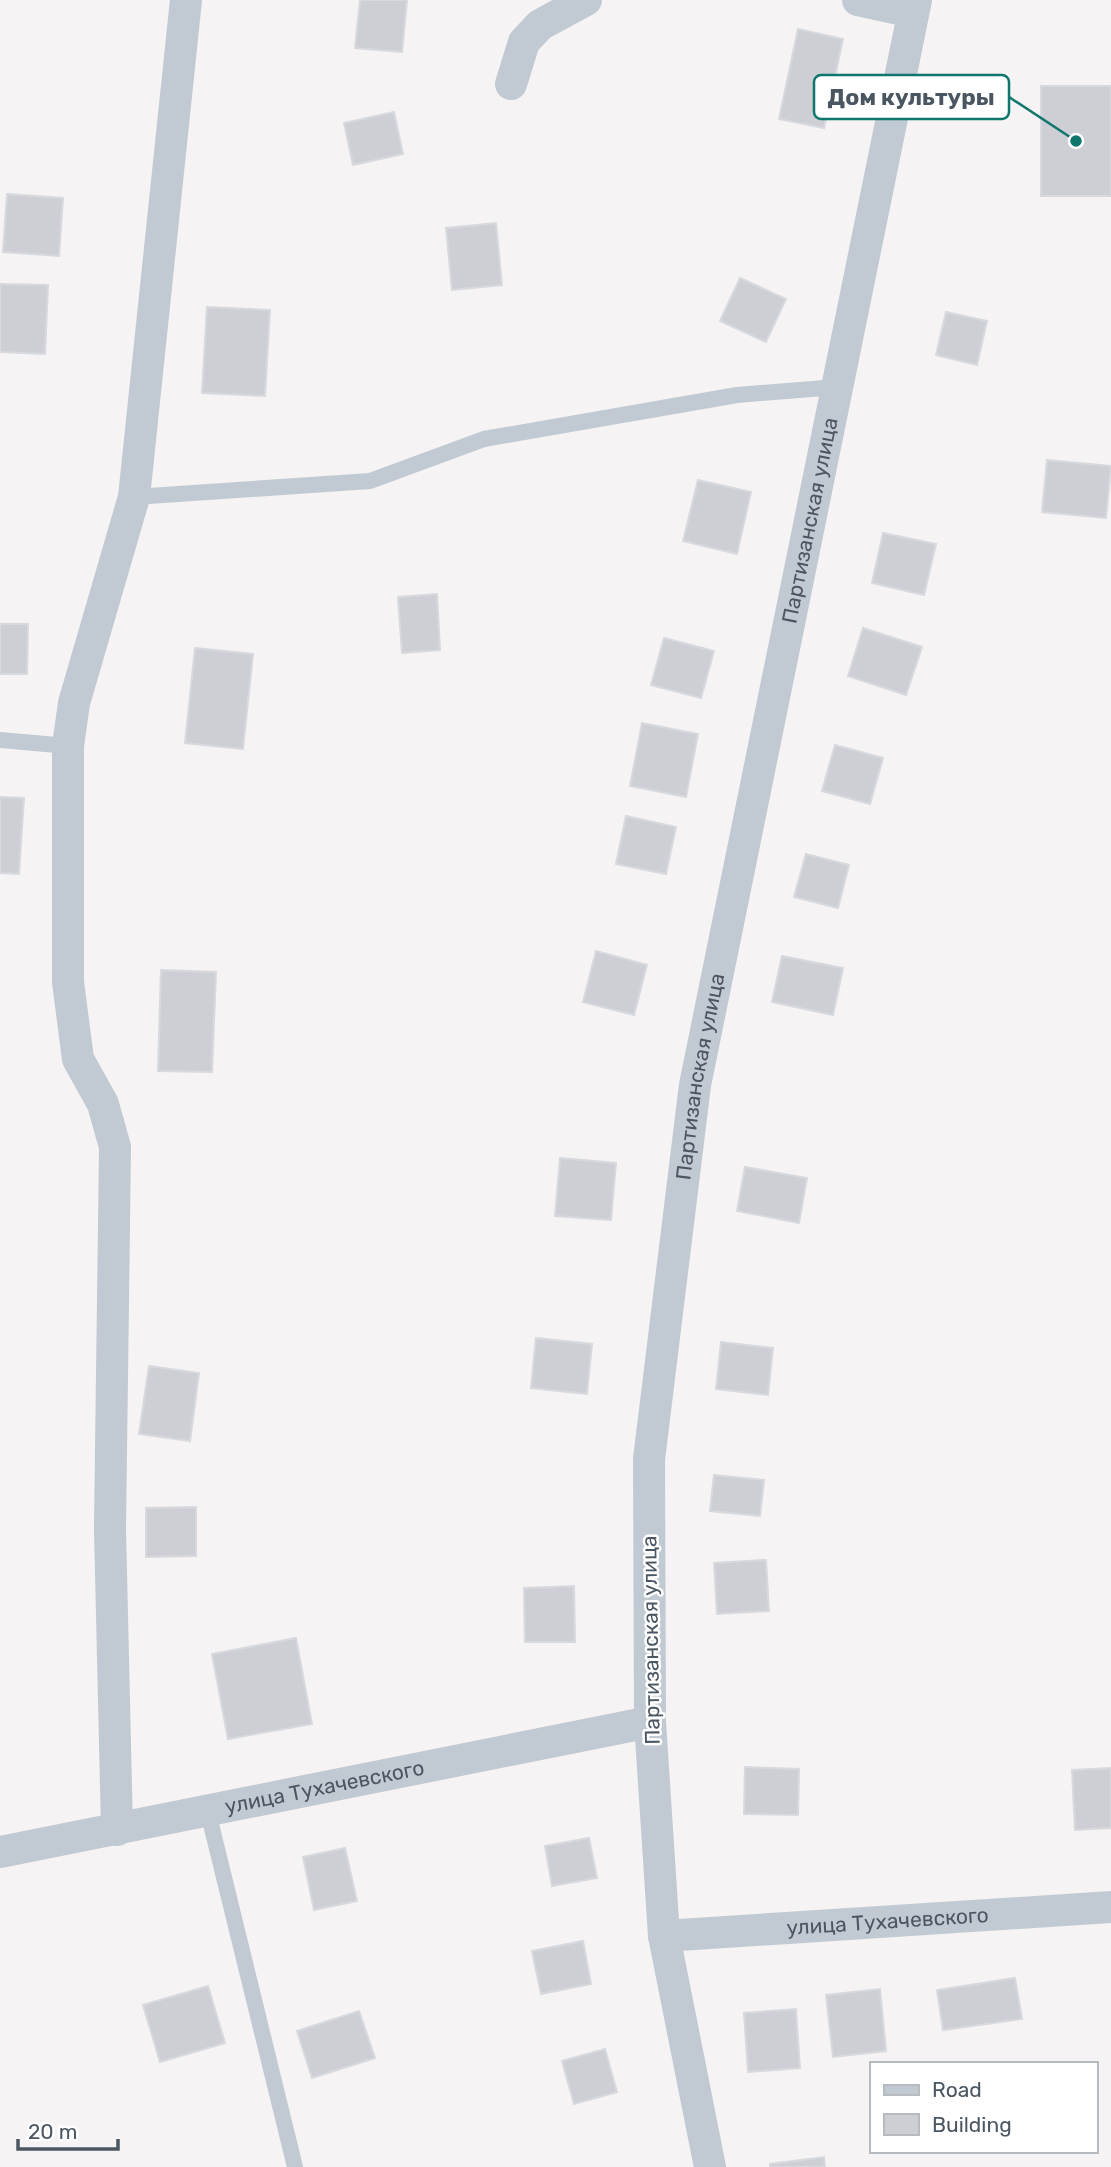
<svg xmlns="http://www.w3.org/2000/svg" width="1111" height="2167" font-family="Rubik,sans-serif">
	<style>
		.building { fill: #cdcfd5; stroke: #d7d9de; stroke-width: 2 }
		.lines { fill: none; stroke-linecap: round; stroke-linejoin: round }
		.service { stroke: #c1cad2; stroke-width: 16 }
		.minor { stroke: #c1cad2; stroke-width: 32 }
		.labels { text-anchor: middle; stroke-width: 5; stroke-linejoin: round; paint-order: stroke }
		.street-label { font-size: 21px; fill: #4a5661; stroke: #fff }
		.leader { fill: none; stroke: #0f766e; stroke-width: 2.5 }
		.callout-dot { fill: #0f766e; stroke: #fff; stroke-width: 2.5 }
		.callout { fill: #fff; stroke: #0f766e; stroke-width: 2.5 }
		.callout-label { font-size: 23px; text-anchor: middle; font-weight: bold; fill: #4a5661 }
	</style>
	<rect width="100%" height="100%" fill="#f5f3f3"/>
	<g class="building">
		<polygon points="360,0 407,0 402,52 355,48"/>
		<polygon points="798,29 843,39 824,128 779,119"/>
		<rect x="1041" y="86" width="70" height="110"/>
		<polygon points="394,112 403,154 353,165 344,123"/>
		<polygon points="7,194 63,198 59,256 3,252"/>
		<polygon points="496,223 502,285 452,290 446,228"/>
		<polygon points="740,278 786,299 766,342 720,321"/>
		<polygon points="0,284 48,285 45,354 0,352"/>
		<polygon points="207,307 270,310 265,396 202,393"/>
		<polygon points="946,312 987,321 977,365 936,355"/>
		<polygon points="1047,460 1111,466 1106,518 1042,512"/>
		<polygon points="698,480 751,492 737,554 683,541"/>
		<polygon points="883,533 936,544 924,595 872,583"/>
		<polygon points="437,594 440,650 402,653 398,597"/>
		<polygon points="0,624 28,624 27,674 0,674"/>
		<polygon points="863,628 922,647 906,695 848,676"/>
		<polygon points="664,638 714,651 701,698 651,685"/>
		<polygon points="195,648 253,654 243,749 185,743"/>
		<polygon points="642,723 698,734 686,797 630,786"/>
		<polygon points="835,745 883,758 870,804 822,791"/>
		<polygon points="0,797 24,798 19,874 0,873"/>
		<polygon points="626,816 676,827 666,874 616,864"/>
		<polygon points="806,854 849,865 838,908 794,897"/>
		<polygon points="596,951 647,965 634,1015 583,1002"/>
		<polygon points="782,956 843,968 833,1015 772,1002"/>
		<polygon points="161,970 216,972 212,1072 158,1071"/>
		<polygon points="560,1158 616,1163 611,1220 555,1216"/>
		<polygon points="745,1167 807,1178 799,1223 737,1211"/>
		<polygon points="536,1338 592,1344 587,1394 531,1388"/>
		<polygon points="721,1342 773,1348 768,1395 716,1389"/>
		<polygon points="149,1366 199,1373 190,1441 139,1434"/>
		<polygon points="714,1475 764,1480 760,1516 710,1511"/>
		<polygon points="196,1507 196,1556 146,1557 146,1508"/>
		<polygon points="766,1560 769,1611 717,1614 714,1563"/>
		<polygon points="574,1586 575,1642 525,1642 524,1588"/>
		<polygon points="296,1638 312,1724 228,1739 212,1654"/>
		<polygon points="745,1767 799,1769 798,1815 744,1814"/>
		<polygon points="1111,1768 1111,1828 1075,1830 1072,1770"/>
		<polygon points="589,1838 597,1878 552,1886 545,1846"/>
		<polygon points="345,1848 357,1901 314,1910 303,1857"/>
		<polygon points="583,1941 591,1984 541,1994 532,1951"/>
		<polygon points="1015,1978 1022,2019 943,2030 937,1990"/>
		<polygon points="208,1986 225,2043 160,2062 143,2005"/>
		<polygon points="880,1989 886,2051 833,2057 826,1995"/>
		<polygon points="796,2009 800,2068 748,2072 744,2013"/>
		<polygon points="359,2011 375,2058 312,2078 297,2031"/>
		<polygon points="605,2049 617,2092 574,2104 562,2061"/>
		<polygon points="824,2157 825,2167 770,2167 770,2164"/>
	</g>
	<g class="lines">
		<g class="service">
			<polyline points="134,497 370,481 484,439 737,395 837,387"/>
			<polyline points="0,740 68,746"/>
			<polyline points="208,1812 295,2167"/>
		</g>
		<g class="minor">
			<polyline points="858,0 913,12"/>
			<polyline points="511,84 524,42 540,25 586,0"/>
			<polyline points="117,1830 110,1529 115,1147 103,1104 78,1059 68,982 68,746 74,703 134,497 186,0"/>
			<path id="s1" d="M0,1852L650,1722"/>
			<path id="s2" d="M664,1936L1111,1907"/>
			<path id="s3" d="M710,2167L664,1936L650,1722L649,1459L695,1085L916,0"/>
		</g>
	</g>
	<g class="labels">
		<g class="street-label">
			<text dy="7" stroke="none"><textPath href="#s3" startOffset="1666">Партизанская улица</textPath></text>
			<text dy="7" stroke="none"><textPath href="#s3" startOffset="1099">Партизанская улица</textPath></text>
			<text transform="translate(651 1640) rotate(-91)" y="7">Партизанская улица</text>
			<text dy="7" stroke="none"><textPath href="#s1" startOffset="331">улица Тухачевского</textPath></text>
			<text dy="7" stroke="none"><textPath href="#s2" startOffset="224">улица Тухачевского</textPath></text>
		</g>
	</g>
	<path class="leader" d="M1076 141L1009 97"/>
	<circle class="callout-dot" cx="1076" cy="141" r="7"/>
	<rect class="callout" x="814" y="75" width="195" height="44" rx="7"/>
	<g class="callout-label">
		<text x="911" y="105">Дом культуры</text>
	</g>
	<rect x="870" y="2062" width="228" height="91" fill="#ffffff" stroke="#b7bbc0" stroke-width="2"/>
	<rect x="884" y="2085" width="35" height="10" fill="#c1cad2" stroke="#b7bbc0" stroke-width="2"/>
	<text x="932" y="2097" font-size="21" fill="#4a5661">Road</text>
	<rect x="884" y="2114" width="35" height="21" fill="#cdcfd5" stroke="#b7bbc0" stroke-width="2"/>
	<text x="932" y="2132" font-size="21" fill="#4a5661">Building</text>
	<path d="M18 2139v10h100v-10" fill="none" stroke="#4a5661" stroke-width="3.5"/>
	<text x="28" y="2139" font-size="21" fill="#4a5661" stroke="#ffffff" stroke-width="5" paint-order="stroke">20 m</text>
</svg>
